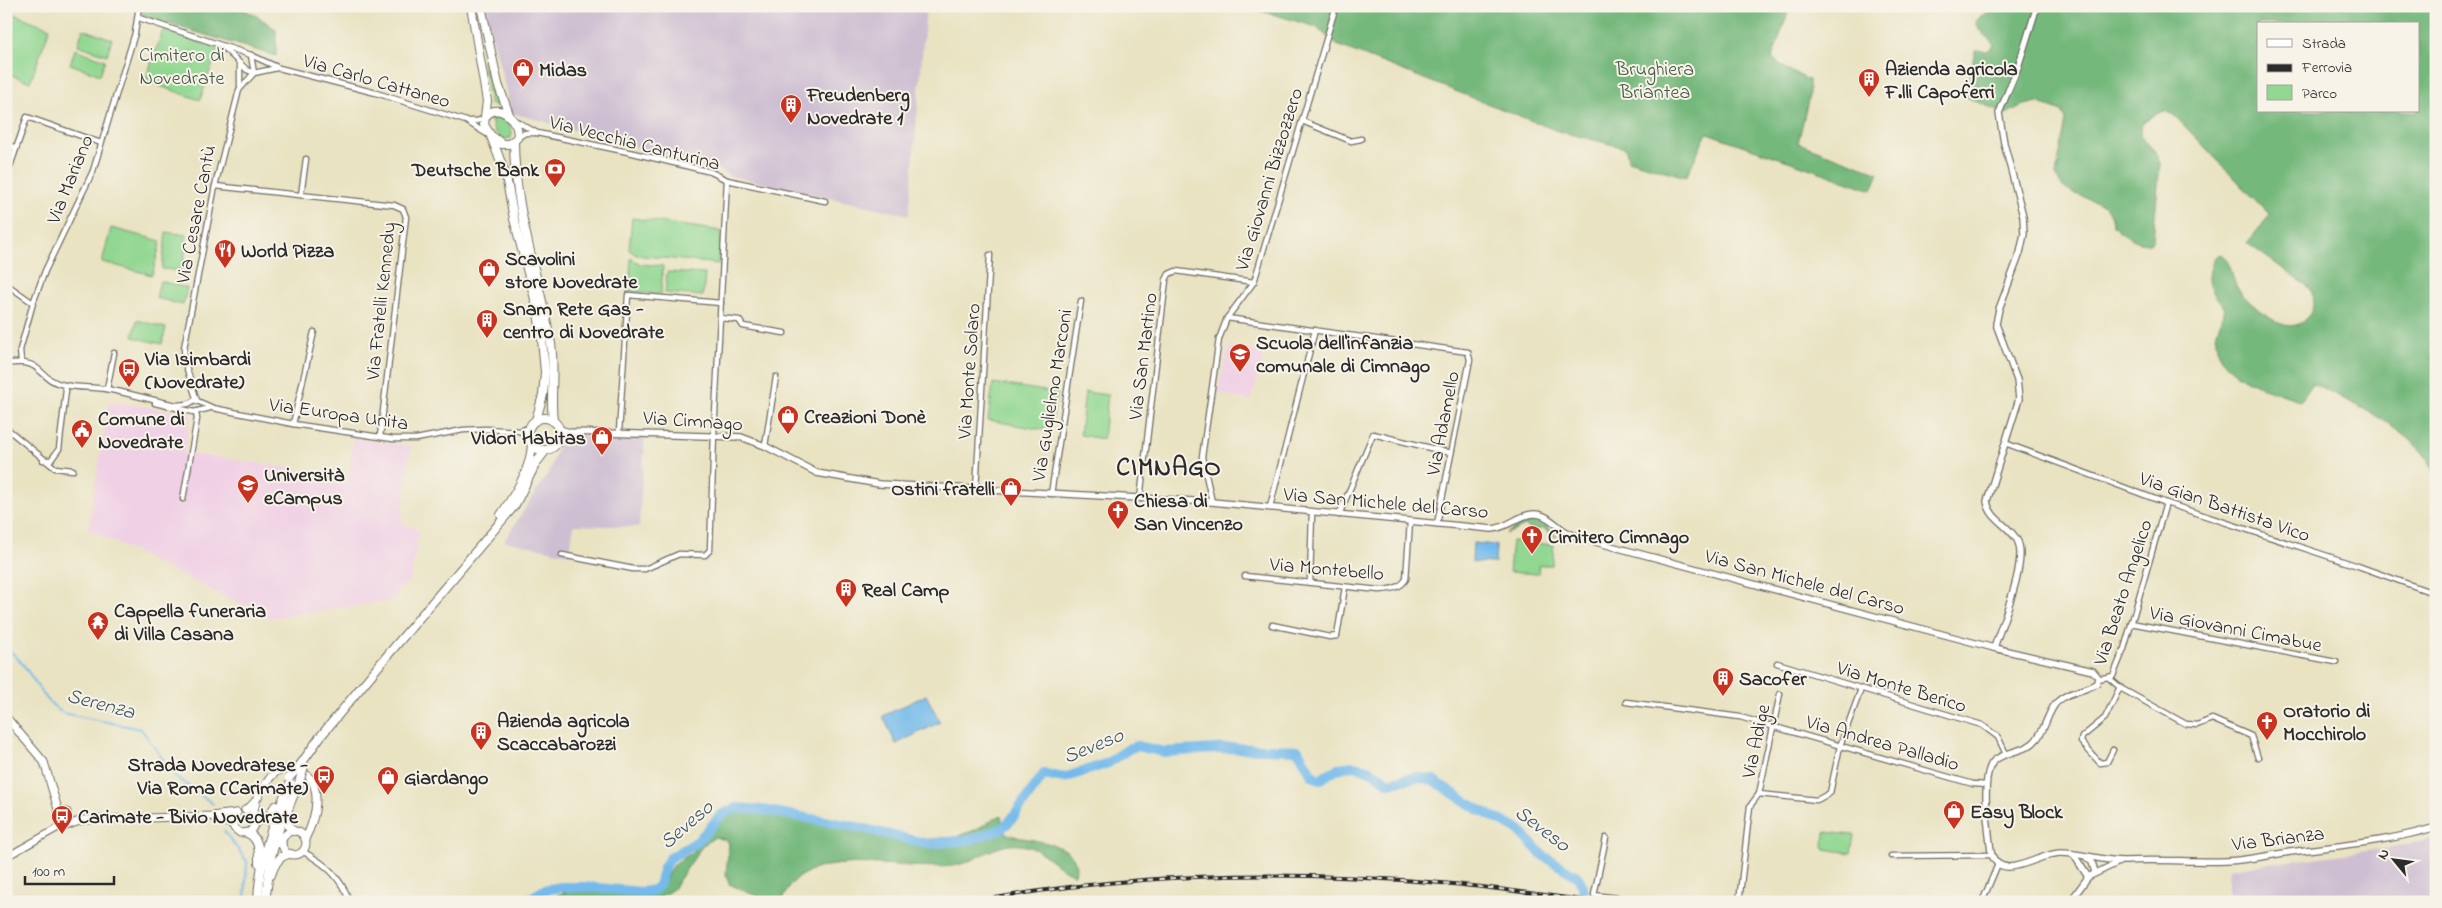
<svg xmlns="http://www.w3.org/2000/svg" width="2442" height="908" font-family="'Indie Flower',sans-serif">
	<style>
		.built { fill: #f0d0e5 }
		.industrial { fill: #cebed2 }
		.green { fill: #91d791; stroke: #5e815e }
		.forest { fill: #74b87b; stroke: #507253; fill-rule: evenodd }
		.water { fill: #75baeb; stroke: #50728b }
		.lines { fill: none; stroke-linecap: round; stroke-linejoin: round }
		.stream { stroke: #75baeb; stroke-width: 2 }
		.river { stroke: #75baeb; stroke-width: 10 }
		.minor-casing { stroke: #6e6b60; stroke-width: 7 }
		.tertiary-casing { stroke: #6e6b60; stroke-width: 8 }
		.secondary-casing { stroke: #6e6b60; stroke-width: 9 }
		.primary-casing { stroke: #6e6b60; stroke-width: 10 }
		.minor { stroke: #fff; stroke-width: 4.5 }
		.tertiary { stroke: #fff; stroke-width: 5.5 }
		.secondary { stroke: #fff; stroke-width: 7 }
		.primary { stroke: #fff; stroke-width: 8 }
		.rail-casing { stroke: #2b2b2b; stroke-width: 4 }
		.rail { stroke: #f7f3e8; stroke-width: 2; stroke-dasharray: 5.5; stroke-linecap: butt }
		.primary-bridge-casing { stroke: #6e6b60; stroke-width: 10; stroke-linecap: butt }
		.primary-bridge { stroke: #fff; stroke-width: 8 }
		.labels { text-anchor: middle; stroke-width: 4; stroke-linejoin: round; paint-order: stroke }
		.park-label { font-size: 20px; fill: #445644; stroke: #f7f3e8 }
		.poi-label { font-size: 20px; font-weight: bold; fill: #2b2b2b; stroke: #f7f3e8; text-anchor: start }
		.street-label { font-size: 20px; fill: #2b2b2b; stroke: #f7f3e8 }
		.water-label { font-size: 21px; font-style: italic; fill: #415665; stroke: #f7f3e8 }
		.district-label { font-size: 25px; font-weight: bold; letter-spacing: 1px; fill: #2b2b2b; stroke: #f7f3e8 }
	</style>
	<rect width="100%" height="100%" fill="#f7f3e8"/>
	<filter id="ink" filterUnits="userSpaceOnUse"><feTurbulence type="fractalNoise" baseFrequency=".02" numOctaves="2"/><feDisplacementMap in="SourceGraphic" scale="10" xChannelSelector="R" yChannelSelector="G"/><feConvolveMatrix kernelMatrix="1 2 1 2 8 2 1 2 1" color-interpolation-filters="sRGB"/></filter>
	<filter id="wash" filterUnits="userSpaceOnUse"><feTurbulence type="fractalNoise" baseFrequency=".0096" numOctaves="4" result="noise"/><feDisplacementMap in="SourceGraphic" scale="20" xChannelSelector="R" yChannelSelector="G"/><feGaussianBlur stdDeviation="1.12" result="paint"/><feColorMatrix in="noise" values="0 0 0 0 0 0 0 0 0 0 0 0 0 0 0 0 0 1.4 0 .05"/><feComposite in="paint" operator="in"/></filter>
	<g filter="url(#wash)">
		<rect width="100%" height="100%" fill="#e9e3c2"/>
		<g class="built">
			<polygon points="1229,346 1264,354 1251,401 1217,393"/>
			<polygon points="109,401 191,414 184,456 194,454 324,473 323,481 348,485 353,438 411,446 401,522 420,531 410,578 391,601 268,618 88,529"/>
		</g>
		<g class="industrial">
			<polygon points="484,6 926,6 909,215 730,176 716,168 512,113"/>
			<polygon points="567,435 645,436 639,527 574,525 569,554 504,541 550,470 558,446"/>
			<polygon points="2436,836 2436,902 2227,902 2229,869 2405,846"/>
		</g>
		<g class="green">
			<polygon points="6,11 50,28 30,82 6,73"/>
			<polygon points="83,29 112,39 107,55 78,45"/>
			<polygon points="163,30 218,49 200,100 145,81"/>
			<polygon points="75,49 105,60 100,75 70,64"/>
			<polygon points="482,60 501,106 490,104"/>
			<path d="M496,116C506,119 515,128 511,138L503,139L494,131L491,120Z"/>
			<polygon points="632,218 721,231 719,264 636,255 629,250"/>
			<polygon points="111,228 161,241 152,275 102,262"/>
			<polygon points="166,232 187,235 183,271 162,269"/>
			<polygon points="631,258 640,264 663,266 661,294 629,292"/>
			<polygon points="667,272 705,274 703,296 665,293"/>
			<polygon points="160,281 187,288 183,305 156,298"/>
			<polygon points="137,320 166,328 162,344 133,337"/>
			<polygon points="993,383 1058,393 1050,431 988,420"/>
			<polygon points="1085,392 1108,395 1103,439 1080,435"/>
			<polygon points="1512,541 1554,545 1552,565 1539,565 1538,574 1509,572"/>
			<polygon points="1825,832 1854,835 1851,853 1824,849"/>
		</g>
		<g class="forest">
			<path d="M142,6H233C250,11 263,19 276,30V56L142,16Z"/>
			<polygon points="1245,6 1787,6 1787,16 1772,58 1788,70 1809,80 1809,96 1798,143 1879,173 1872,190 1707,133 1686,177 1628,160 1626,148 1558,131 1337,45 1316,27"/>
			<path d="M1994,6H2436V477C2423,431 2351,404 2313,383L2301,401C2271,389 2220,380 2216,341C2215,331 2223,318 2224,307C2209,288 2204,281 2215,257L2222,255C2233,262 2231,279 2238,289C2247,301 2264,315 2277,322C2301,335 2321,311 2310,288L2247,243L2270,215L2175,116L2166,111L2156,113L2142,124L2140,136L2154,150L2160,163L2153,239L2150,243C2137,244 2122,234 2113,225C2113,191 2063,204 2056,175L2066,120L2062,111L2037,102L2021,106L2006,114L1966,97L1975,50L1988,51L1994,44L1979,30L1976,21L1981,16L1994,10ZM2258,24H2418V111H2258Z"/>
			<polygon points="1534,519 1546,525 1558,538 1543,528 1534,531 1525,526 1506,534 1523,521"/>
			<path d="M741,809L765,814L767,810L918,840L956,837L975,830L1001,815L1004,832C1021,843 1084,838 1075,874H1072C1053,865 1042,847 1020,845C994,842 976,863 952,866C908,871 830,850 795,880C789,886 785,894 781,902H762L761,898L729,884L726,875L729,844L725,840L715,837L703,845L673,889L653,902L595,900L540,902L568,891L654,894C663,889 665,877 671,868C677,860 685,858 692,852C713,835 711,819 741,809Z"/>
		</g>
		<g class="water">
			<polygon points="1473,543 1496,545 1495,563 1472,562"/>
			<polygon points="926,695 940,722 896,744 883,716"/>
		</g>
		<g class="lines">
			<g class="stream">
				<path d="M6,648C31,665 37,697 63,713L141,729L176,777L213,804"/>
				<polyline points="224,831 247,861 245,902"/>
			</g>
			<path class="river" d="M524,902L544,890L561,887H587L642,892L654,890L659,885L664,867L670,858L698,841L721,815L736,808L762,810L857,827L928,844L969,840L1001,829L1011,820L1044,774L1064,778L1108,763L1130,748L1137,746L1164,752L1232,748L1298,750L1312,775L1320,780C1346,759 1364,764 1389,783L1416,777L1433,780L1474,807L1519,830L1542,855L1577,876L1583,886L1584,902"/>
		</g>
	</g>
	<g filter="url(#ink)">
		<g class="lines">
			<g class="minor-casing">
				<g id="minor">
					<polyline points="139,18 251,55 279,68 376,93 466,121 487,134"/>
					<polyline points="224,48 247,70 254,73"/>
					<polyline points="251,55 254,73"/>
					<polyline points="240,65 240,86"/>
					<polyline points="468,121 477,121 485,118"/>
					<polyline points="516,121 537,133 633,153 711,172 727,180 825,201"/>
					<polyline points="1302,121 1351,141 1361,139"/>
					<polyline points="517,138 525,133 535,133"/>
					<polyline points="6,144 16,148"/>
					<polyline points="6,178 27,117 101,143"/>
					<polyline points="215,186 394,205 403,209 406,217 380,437"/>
					<polyline points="301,195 306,159"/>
					<polyline points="6,284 33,303"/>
					<polyline points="720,318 739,320 743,326 784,333"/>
					<polyline points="1227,318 1468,352 1470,360 1437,524"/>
					<polyline points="21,361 20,350 33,303 45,271 93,171 135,33 139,6"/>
					<path d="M6,364C44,357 36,379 64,385C78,388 92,387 106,389C130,393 153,401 177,405L188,404L195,400L213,408L293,424L393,439H416L463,430L486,429L520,431"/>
					<polyline points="6,378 8,364"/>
					<polyline points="107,389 114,353"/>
					<polyline points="197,401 185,363 184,348 215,186 239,90 254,73 277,68"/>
					<polyline points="155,403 194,412 210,408"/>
					<polyline points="293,424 314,332"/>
					<polyline points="6,428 55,468 73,470"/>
					<polyline points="619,432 628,295 721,303"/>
					<polyline points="528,436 520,431 530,427"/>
					<polyline points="2005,443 2166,503 2358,566 2436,594"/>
					<polyline points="765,446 776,377"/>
					<polyline points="43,460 51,460 59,449 66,390 64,385"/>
					<polyline points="976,489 990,255"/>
					<polyline points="1051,494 1081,301"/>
					<polyline points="183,499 197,419 196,412"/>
					<polyline points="1140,499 1166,280 1169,274 1176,271 1254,282"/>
					<polyline points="1212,502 1202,457 1219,339 1227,318 1254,282 1336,6"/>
					<polyline points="1270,507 1315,330"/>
					<polyline points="1339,515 1373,434 1451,453"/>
					<polyline points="562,555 633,569 645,569 679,554 705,555 710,550 714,434 727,180"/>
					<path d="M1245,576L1379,590C1390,589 1400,589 1406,579L1410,522"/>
					<polyline points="1310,582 1312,513"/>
					<polyline points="2131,623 2336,662"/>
					<polyline points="1272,625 1330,637 1337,636 1345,587"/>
					<polyline points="1777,663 1982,725 1998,737 2006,754"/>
					<polyline points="2109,678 2122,689 2186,724 2197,725 2212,719 2251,736 2258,758"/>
					<polyline points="2098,679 2113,676 2124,649 2166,503"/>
					<polyline points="1626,702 1740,717 1973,784 1986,785"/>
					<polyline points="2113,750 2107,762 2100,763 2081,742 2082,737 2105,718 2120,687"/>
					<polyline points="1759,794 1780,694"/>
					<polyline points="1606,838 1594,895 1651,902"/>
					<path d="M302,851C326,864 340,876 350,902"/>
					<polyline points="1891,856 1991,855"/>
					<polyline points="1739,902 1750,806 1759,794 1817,800 1830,793 1840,746 1861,689"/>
					<polyline points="1982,902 1998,864"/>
				</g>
			</g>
			<g class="tertiary-casing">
				<g id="tertiary">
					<path d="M559,429L570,432L741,437L765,446L817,473L879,484L1212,502L1492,529C1506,528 1515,518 1528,515C1544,511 1551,521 1562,529C1570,535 1580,537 1588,540L1994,648L2093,671L2098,677L2097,683C2085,692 2069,690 2056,703C2046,715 2045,733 2033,743C2023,752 2006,751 1995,760C1979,772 1989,832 1991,852C2000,885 2039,853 2060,853C2082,853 2102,861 2124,861C2158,859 2192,862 2226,861C2250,860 2274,854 2298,851C2344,845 2391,841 2436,827"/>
					<path d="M1994,648C2001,625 2029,560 2017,540C2008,524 1990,520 1987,501L2019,399L2017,380L1996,324L1999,309L2020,253L2024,234L2023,216L2004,143L1999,113L2018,67L2037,6"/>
					<polyline points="2074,855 2088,877"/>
					<polyline points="6,857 63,825"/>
					<polyline points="2087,858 2092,862 2095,872"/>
					<polyline points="2070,902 2088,877 2119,862"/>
				</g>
			</g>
			<g class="secondary-casing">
				<g id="secondary">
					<polyline points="6,717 44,762 60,816"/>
					<path d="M245,810C264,801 264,766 291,769C327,772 317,818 305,839"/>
					<polyline points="67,812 61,815 59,819 61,824 66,826 82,820 211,816 236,813"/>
					<polyline points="237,813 232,820 234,828 240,833 250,832 255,824 253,813 256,803"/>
					<polyline points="213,817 233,825"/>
					<circle cx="294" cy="843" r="12"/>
				</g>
			</g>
			<g class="primary-casing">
				<g id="primary">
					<polyline points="471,6 487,101 484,125 491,136 506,176 514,219 537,307 542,339 545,372 543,395 536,420"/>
					<polyline points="481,6 498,84 510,117"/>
					<path d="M486,116C499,101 522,122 517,138L509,144H502L493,137"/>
					<path d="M514,141C514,211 539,276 551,344C555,370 550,396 553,421"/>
					<circle cx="544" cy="434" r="16"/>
					<path d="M501,515C515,494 531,470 532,444"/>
					<polyline points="301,764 320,737 381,663 515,505 536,463 546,450"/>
					<polyline points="254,816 260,820 267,819 275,806"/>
					<path d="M293,831C278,820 294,796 299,783"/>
					<path d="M247,833C260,838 259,852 259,863"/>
					<path d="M271,875C274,865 279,854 291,854"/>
					<path d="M258,902C259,858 274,818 292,779"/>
					<polyline points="265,902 271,857 287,802"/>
				</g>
			</g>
			<use href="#minor" class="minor"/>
			<use href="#tertiary" class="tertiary"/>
			<use href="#secondary" class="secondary"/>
			<use href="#primary" class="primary"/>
			<g class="rail-casing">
				<path id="rail" d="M973,902C1124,873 1287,870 1441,883C1492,887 1544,895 1595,902"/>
			</g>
			<use href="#rail" class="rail"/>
			<g class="primary-bridge-casing">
				<g id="primary-bridge">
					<polyline points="289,778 301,764"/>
					<polyline points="299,783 304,766"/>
				</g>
			</g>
			<use href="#primary-bridge" class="primary-bridge"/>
		</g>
	</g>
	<defs>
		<g id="shop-pin" transform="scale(1.125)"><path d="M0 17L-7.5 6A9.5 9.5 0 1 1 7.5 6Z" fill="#c8321e" stroke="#f7f3e8"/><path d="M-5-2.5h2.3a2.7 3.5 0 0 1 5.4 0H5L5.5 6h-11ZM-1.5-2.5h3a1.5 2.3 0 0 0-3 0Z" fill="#fff"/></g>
		<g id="building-pin" transform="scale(1.125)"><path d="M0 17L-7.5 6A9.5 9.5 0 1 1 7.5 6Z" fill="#c8321e" stroke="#f7f3e8"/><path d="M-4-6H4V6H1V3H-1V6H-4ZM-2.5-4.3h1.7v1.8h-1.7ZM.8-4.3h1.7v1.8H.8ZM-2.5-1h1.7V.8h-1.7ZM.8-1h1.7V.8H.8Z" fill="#fff"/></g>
		<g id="bank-pin" transform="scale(1.125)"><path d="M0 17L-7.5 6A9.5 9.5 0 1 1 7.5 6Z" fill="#c8321e" stroke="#f7f3e8"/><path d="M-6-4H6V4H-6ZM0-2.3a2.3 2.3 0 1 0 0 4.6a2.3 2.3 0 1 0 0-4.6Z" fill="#fff"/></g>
		<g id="restaurant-pin" transform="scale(1.125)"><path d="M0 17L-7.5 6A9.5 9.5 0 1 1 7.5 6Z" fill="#c8321e" stroke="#f7f3e8"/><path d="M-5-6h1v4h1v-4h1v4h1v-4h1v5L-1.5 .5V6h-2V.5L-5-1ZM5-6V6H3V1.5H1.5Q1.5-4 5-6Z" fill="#fff"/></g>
		<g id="school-pin" transform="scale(1.125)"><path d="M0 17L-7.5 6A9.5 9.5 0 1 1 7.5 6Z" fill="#c8321e" stroke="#f7f3e8"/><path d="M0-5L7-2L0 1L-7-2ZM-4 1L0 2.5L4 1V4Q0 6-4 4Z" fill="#fff"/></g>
		<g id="bus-pin" transform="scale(1.125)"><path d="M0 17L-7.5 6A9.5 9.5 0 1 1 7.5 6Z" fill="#c8321e" stroke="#f7f3e8"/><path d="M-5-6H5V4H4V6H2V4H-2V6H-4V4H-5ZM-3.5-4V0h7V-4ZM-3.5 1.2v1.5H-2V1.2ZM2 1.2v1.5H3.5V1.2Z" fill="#fff"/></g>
		<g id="civic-pin" transform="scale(1.125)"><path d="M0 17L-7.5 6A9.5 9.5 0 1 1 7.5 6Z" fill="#c8321e" stroke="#f7f3e8"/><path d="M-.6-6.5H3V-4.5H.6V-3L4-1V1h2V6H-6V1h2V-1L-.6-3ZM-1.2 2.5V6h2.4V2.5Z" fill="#fff"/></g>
		<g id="university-pin" transform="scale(1.125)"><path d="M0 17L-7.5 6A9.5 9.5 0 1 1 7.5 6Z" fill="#c8321e" stroke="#f7f3e8"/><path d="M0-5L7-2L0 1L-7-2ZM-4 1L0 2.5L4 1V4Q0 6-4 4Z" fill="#fff"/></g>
		<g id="church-pin" transform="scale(1.125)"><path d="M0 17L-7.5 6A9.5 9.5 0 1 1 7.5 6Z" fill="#c8321e" stroke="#f7f3e8"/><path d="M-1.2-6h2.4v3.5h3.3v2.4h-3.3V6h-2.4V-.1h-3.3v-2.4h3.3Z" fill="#fff"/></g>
		<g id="temple-pin" transform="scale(1.125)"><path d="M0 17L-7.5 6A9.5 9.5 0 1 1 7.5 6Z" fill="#c8321e" stroke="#f7f3e8"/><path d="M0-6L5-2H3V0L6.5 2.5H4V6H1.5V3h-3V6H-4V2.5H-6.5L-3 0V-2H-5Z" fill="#fff"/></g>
	</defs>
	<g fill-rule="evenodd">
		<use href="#shop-pin" x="523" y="69"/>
		<use href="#building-pin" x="1869" y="79"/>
		<use href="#building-pin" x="791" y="105"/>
		<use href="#bank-pin" x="555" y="169"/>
		<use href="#restaurant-pin" x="225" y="250"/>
		<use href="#shop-pin" x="489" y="269"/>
		<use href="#building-pin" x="487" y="320"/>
		<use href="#school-pin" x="1240" y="354"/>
		<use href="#bus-pin" x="129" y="369"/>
		<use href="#shop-pin" x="788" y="416"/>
		<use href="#civic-pin" x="82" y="430"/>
		<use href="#shop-pin" x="602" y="437"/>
		<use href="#university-pin" x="248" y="485"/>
		<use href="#shop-pin" x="1011" y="488"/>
		<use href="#church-pin" x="1118" y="511"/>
		<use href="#church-pin" x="1532" y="536"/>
		<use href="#building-pin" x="846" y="589"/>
		<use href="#temple-pin" x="98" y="622"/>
		<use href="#building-pin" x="1723" y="678"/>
		<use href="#church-pin" x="2267" y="722"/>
		<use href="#building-pin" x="481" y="732"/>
		<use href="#bus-pin" x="324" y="776"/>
		<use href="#shop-pin" x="388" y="777"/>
		<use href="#shop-pin" x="1954" y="811"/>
		<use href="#bus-pin" x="62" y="816"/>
	</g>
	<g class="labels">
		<g class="park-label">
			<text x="182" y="61">Cimitero di<tspan x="182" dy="23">Novedrate</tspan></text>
			<text x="1655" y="75">Brughiera<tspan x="1655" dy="23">Briantea</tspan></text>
		</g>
		<g class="poi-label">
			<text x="1885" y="75">Azienda agricola<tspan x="1885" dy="23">F.lli Capoferri</tspan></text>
			<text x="539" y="76">Midas</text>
			<text x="807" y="101">Freudenberg<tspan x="807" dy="23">Novedrate 1</tspan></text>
			<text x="539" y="176" text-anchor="end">Deutsche Bank</text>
			<text x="241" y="257">World Pizza</text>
			<text x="505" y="265">Scavolini<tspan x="505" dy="23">store Novedrate</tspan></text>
			<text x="503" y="315">Snam Rete Gas -<tspan x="503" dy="23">centro di Novedrate</tspan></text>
			<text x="1256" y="349">Scuola dell'infanzia<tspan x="1256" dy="23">comunale di Cimnago</tspan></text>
			<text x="145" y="365">Via Isimbardi<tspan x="145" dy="23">(Novedrate)</tspan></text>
			<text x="804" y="423">Creazioni Donè</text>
			<text x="98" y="425">Comune di<tspan x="98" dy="23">Novedrate</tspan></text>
			<text x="586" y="444" text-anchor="end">Vidori Habitas</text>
			<text x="264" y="481">Università<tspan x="264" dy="23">eCampus</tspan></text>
			<text x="995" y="495" text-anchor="end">Ostini fratelli</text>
			<text x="1134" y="507">Chiesa di<tspan x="1134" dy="23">San Vincenzo</tspan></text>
			<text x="1548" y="543">Cimitero Cimnago</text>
			<text x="862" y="596">Real Camp</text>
			<text x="114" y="617">Cappella funeraria<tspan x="114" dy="23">di Villa Casana</tspan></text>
			<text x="1739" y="685">Sacofer</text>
			<text x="2283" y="717">Oratorio di<tspan x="2283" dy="23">Mocchirolo</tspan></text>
			<text x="497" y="727">Azienda agricola<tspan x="497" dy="23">Scaccabarozzi</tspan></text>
			<text x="308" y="771" text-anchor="end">Strada Novedratese -<tspan x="308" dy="23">Via Roma (Carimate)</tspan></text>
			<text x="404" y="784">Giardango</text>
			<text x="1970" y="818">Easy Block</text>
			<text x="78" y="823">Carimate - Bivio Novedrate</text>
		</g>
		<g class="street-label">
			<text transform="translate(377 80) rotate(16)" y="7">Via Carlo Cattaneo</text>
			<text transform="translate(635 142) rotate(14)" y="7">Via Vecchia Canturina</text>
			<text transform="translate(69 179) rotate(-68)" y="7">Via Mariano</text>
			<text transform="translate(1268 179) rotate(-73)" y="7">Via Giovanni Bizzozzero</text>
			<text transform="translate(195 214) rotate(-79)" y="7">Via Cesare Cantù</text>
			<text transform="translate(380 301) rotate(-84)" y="7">Via Fratelli Kennedy</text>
			<text transform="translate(1142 356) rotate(-83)" y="7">Via San Martino</text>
			<text transform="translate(968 371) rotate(-86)" y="7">Via Monte Solaro</text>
			<text transform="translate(1051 395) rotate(-81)" y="7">Via Guglielmo Marconi</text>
			<text transform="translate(339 413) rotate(8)" y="7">Via Europa Unita</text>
			<text transform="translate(693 420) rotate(4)" y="7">Via Cimnago</text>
			<text transform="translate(1442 423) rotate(-79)" y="7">Via Adamello</text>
			<text transform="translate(1386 502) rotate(5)" y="7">Via San Michele del Carso</text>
			<text transform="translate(2225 506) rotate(19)" y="7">Via Gian Battista Vico</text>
			<text transform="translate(1327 568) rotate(5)" y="7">Via Montebello</text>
			<text transform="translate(1805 581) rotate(15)" y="7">Via San Michele del Carso</text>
			<text transform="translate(2122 592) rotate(-72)" y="7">Via Beato Angelico</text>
			<text transform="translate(2236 628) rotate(11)" y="7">Via Giovanni Cimabue</text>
			<text transform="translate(1902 686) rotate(17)" y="7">Via Monte Berico</text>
			<text transform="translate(1755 741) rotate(-78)" y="7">Via Adige</text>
			<text transform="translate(1883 742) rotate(16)" y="7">Via Andrea Palladio</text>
			<text transform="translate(2278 838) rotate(-7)" y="7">Via Brianza</text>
		</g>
		<g class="water-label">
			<text transform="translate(101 703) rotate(15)" y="7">Serenza</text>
			<text transform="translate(1093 745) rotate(-22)" y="7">Seveso</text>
			<text transform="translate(686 824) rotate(-41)" y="7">Seveso</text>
			<text transform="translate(1543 828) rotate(37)" y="7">Seveso</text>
		</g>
		<g class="district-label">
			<text x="1169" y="475">CIMNAGO</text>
		</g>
	</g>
	<rect width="2442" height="908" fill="none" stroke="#f7f3e8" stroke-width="25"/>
	<rect x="2257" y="22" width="162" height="90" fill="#f7f3e8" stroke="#a5a39c"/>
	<rect x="2267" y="39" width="25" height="8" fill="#ffffff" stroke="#a5a39c"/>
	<text x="2302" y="48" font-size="15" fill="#2b2b2b">Strada</text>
	<rect x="2267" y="64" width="25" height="8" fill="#2b2b2b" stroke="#a5a39c"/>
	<text x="2302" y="72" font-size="15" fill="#2b2b2b">Ferrovia</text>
	<rect x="2267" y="85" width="25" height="15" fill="#91d791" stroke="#a5a39c"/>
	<text x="2302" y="98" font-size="15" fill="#2b2b2b">Parco</text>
	<g transform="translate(2394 860) rotate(299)" stroke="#f7f3e8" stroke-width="4" paint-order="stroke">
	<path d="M0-4L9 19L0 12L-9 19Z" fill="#2b2b2b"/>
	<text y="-8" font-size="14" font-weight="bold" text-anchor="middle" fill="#2b2b2b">N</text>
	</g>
	<path d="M25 876v8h89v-8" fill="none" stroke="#2b2b2b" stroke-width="2.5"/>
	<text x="32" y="876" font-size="15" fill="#2b2b2b" stroke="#f7f3e8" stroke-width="4" paint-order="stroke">100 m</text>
</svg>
